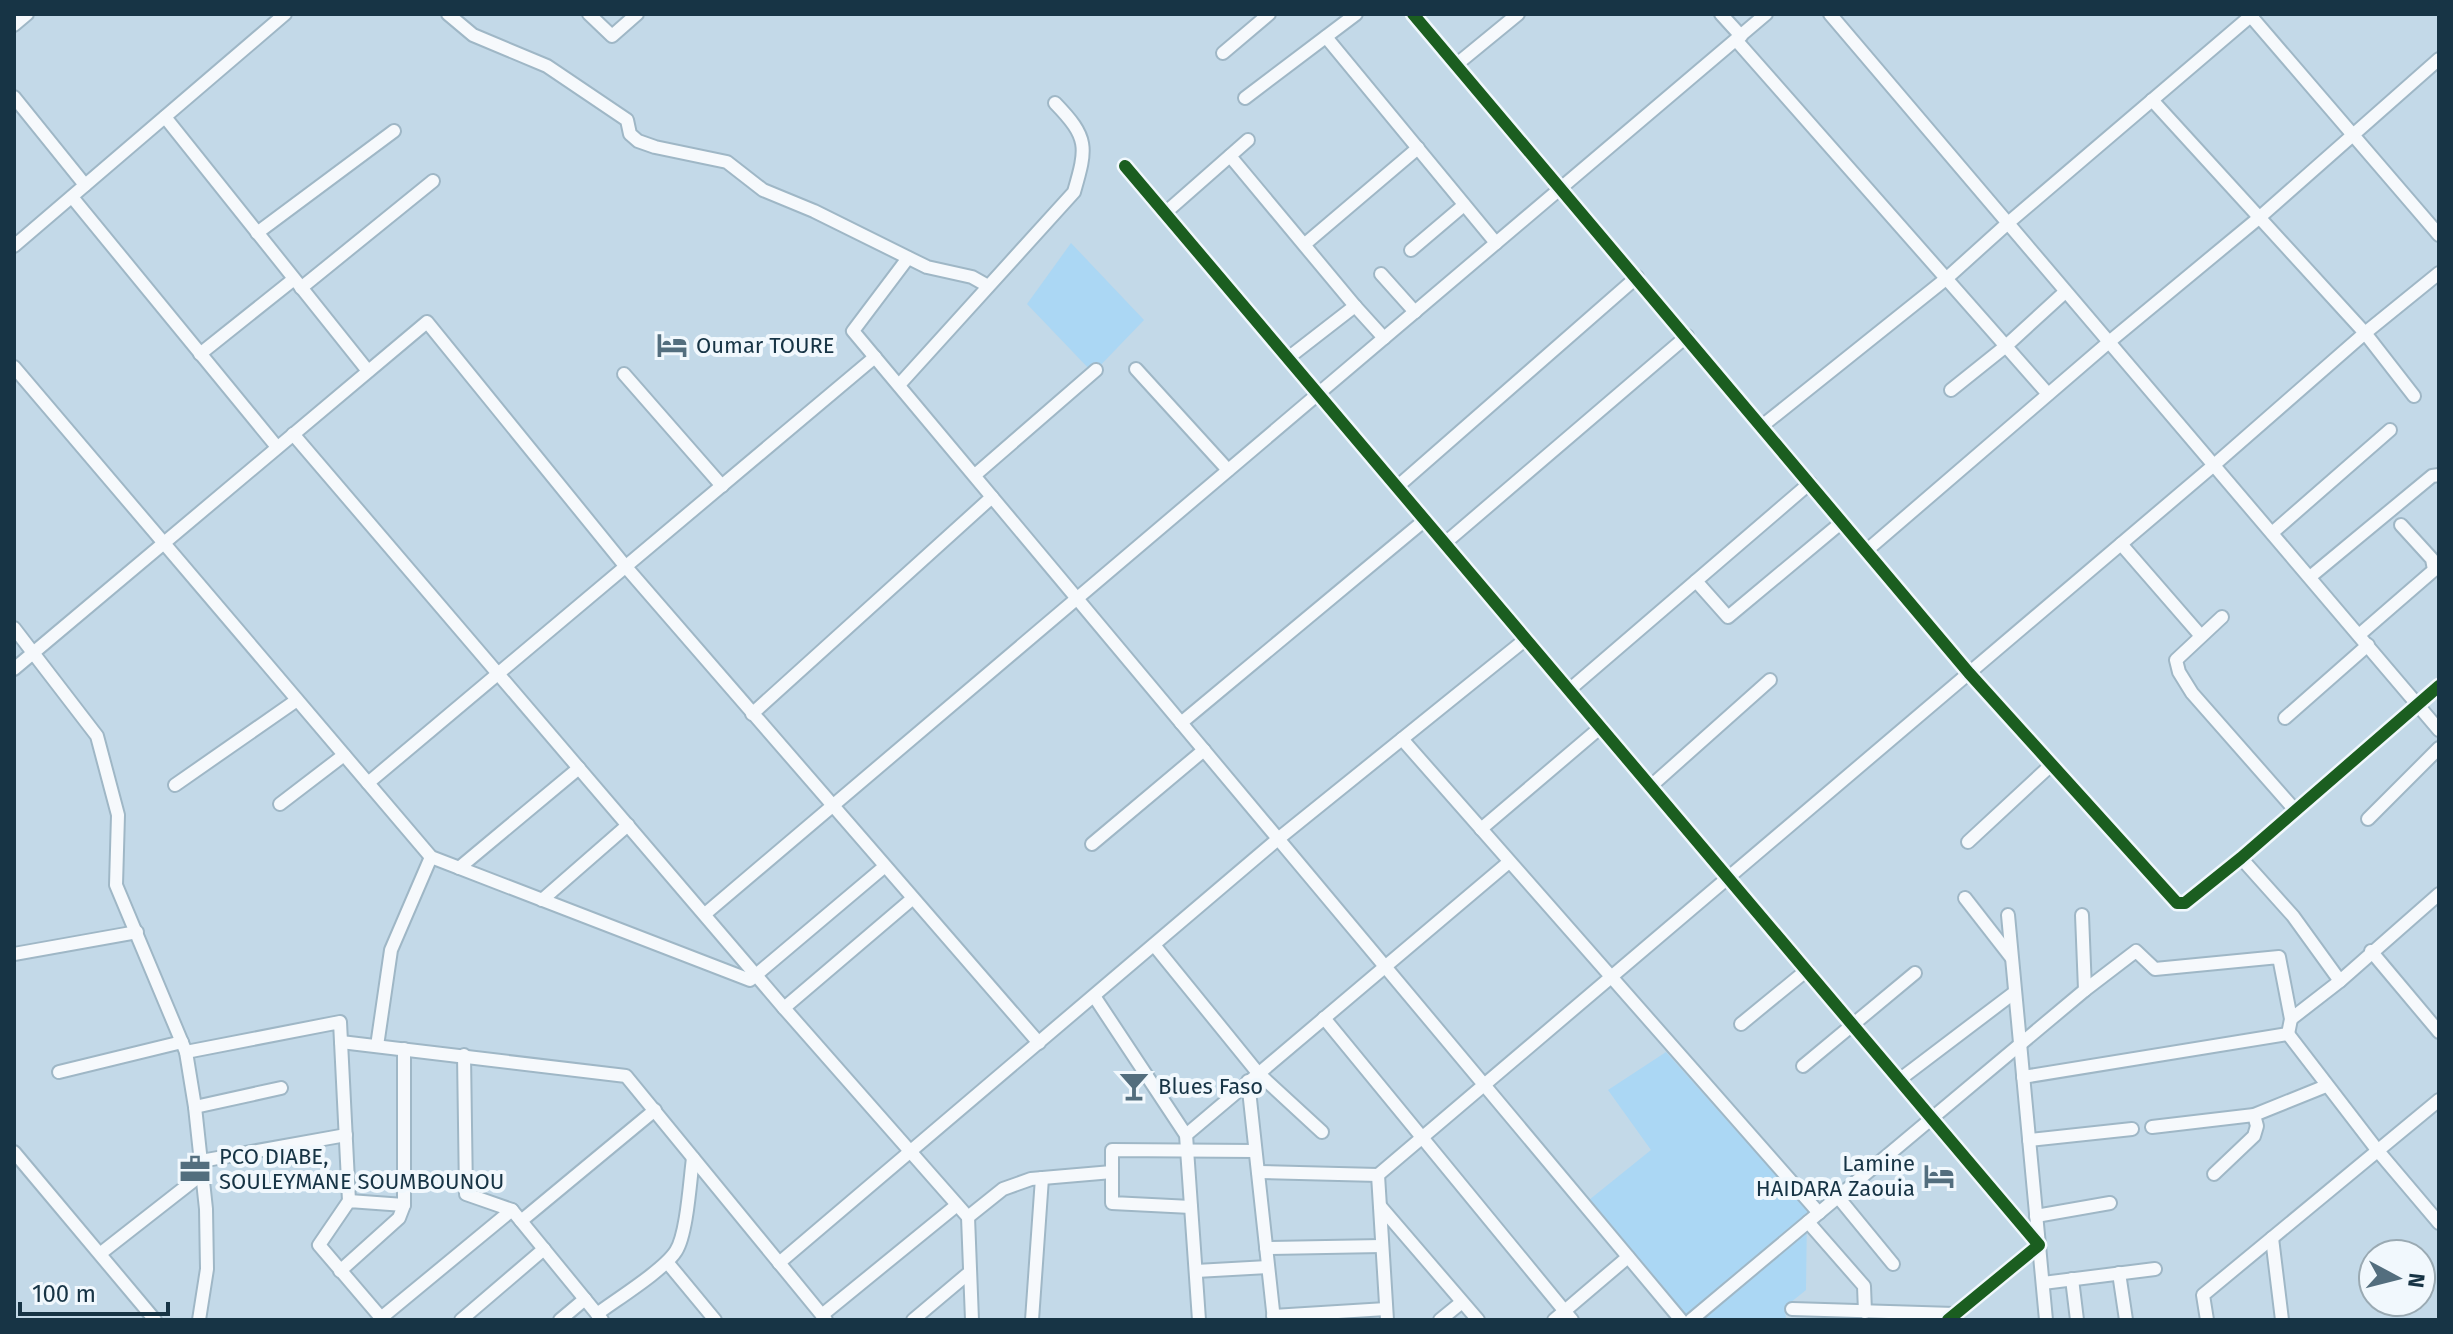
<svg xmlns="http://www.w3.org/2000/svg" width="2453" height="1334" font-family="'Fira Sans',sans-serif">
	<style>
		.built { fill: #abd7f4 }
		.lines { fill: none; stroke-linecap: round; stroke-linejoin: round }
		.street-casing { stroke: #9fb7c6; stroke-width: 16 }
		.street { stroke: #f6f9fc; stroke-width: 12 }
		.cycleway-casing { stroke: #f1f8fd; stroke-width: 17 }
		.cycleway { stroke: #1b5e20; stroke-width: 12 }
		.labels { text-anchor: middle; stroke-width: 8; stroke-linejoin: round; paint-order: stroke }
		.poi-label { font-size: 22px; fill: #173445; stroke: #f1f8fd; text-anchor: start }
	</style>
	<rect width="100%" height="100%" fill="#c3d9e8"/>
	<g class="built">
		<polygon points="1071,243 1144,320 1093,373 1027,304"/>
		<polygon points="1666,1052 1807,1210 1806,1290 1785,1307 1786,1320 1686,1320 1584,1204 1651,1150 1608,1090"/>
	</g>
	<g class="lines">
		<g class="street-casing">
			<g id="street">
				<polyline points="448,14 473,35 547,66 627,120 630,134 638,141 655,147 727,162 763,190 814,211 927,267 972,277 988,286"/>
				<polyline points="589,14 612,36 637,14"/>
				<polyline points="1413,14 1969,673 2177,903 2185,903 2241,858 2439,686"/>
				<polyline points="1721,14 1741,36"/>
				<polyline points="1830,14 2439,730"/>
				<polyline points="2249,14 2439,235"/>
				<polyline points="14,25 27,14"/>
				<polyline points="1326,37 1496,243"/>
				<polyline points="1736,40 2048,394"/>
				<polyline points="1223,53 1269,14"/>
				<polyline points="1457,64 1518,14"/>
				<polyline points="14,97 85,185"/>
				<polyline points="1245,98 1356,14"/>
				<polyline points="2152,100 2365,333 2414,396"/>
				<polyline points="165,117 368,371"/>
				<polyline points="1230,156 1355,306 1384,338"/>
				<polyline points="1125,166 2039,1245 1948,1320"/>
				<polyline points="72,197 277,447"/>
				<polyline points="1165,213 1248,140"/>
				<polyline points="257,233 394,131"/>
				<polyline points="1305,244 1418,148"/>
				<polyline points="14,246 285,14"/>
				<polyline points="1411,250 1464,205"/>
				<polyline points="908,258 853,331 1681,1320"/>
				<polyline points="1381,274 1415,312"/>
				<polyline points="301,288 433,181"/>
				<polyline points="200,354 294,279"/>
				<polyline points="1288,358 1355,306"/>
				<polyline points="14,367 431,857 750,980 884,867"/>
				<polyline points="1136,369 1228,470"/>
				<polyline points="624,374 722,486"/>
				<path d="M899,385L1074,192C1087,147 1089,138 1055,103"/>
				<polyline points="1951,390 2006,346 2065,292"/>
				<polyline points="1762,426 1947,278 2008,223 2253,14"/>
				<polyline points="293,434 784,1008 968,1217 972,1320"/>
				<polyline points="975,475 1096,370"/>
				<polyline points="1397,487 1637,277"/>
				<polyline points="2272,533 2390,430"/>
				<polyline points="1445,543 1687,336"/>
				<polyline points="2121,544 2201,636"/>
				<polyline points="1866,551 2109,342 2260,217 2439,59"/>
				<polyline points="2310,577 2432,476 2439,475"/>
				<polyline points="1696,581 1728,617 1842,522"/>
				<polyline points="2222,617 2176,660 2179,672 2192,693 2295,810"/>
				<polyline points="14,628 97,736 118,815 116,885 186,1052 195,1107 206,1209 207,1269 199,1320"/>
				<polyline points="2359,635 2434,570 2432,559 2401,525"/>
				<polyline points="14,669 427,322 626,567 1039,1043"/>
				<polyline points="1569,690 1810,483"/>
				<polyline points="752,714 992,497"/>
				<polyline points="2285,718 2368,645"/>
				<polyline points="1181,723 1425,520"/>
				<polyline points="1402,739 1819,1213"/>
				<polyline points="368,783 875,357"/>
				<polyline points="175,785 297,700"/>
				<polyline points="1651,786 1770,680"/>
				<polyline points="280,804 344,755"/>
				<polyline points="2368,819 2439,748"/>
				<polyline points="1481,829 1601,727"/>
				<polyline points="1968,842 2050,766"/>
				<polyline points="1092,844 1204,750"/>
				<polyline points="2241,858 2293,916 2340,981"/>
				<polyline points="459,868 579,768"/>
				<polyline points="1965,898 2011,957"/>
				<polyline points="542,900 628,825"/>
				<polyline points="705,914 1766,14"/>
				<polyline points="2008,915 2046,1320"/>
				<polyline points="2082,915 2085,990"/>
				<polyline points="1154,945 1258,1073 1322,1132"/>
				<polyline points="2371,951 2439,1032"/>
				<polyline points="14,954 137,932"/>
				<polyline points="1094,996 1186,1135 1199,1320"/>
				<polyline points="784,1008 912,899"/>
				<polyline points="1324,1018 1572,1320"/>
				<polyline points="2291,1019 2340,981 2439,894"/>
				<polyline points="1741,1024 1807,970"/>
				<polyline points="2288,1034 2378,1151 2439,1223"/>
				<polyline points="341,1042 626,1076 826,1320"/>
				<polyline points="377,1046 391,950 431,857"/>
				<polyline points="186,1052 340,1022 349,1201"/>
				<polyline points="464,1055 466,1194 512,1210 602,1320"/>
				<polyline points="1803,1066 1915,973"/>
				<polyline points="59,1072 182,1042"/>
				<polyline points="2023,1077 2288,1034"/>
				<polyline points="1899,1080 2015,992"/>
				<polyline points="1248,1081 1274,1320"/>
				<polyline points="195,1107 281,1088"/>
				<polyline points="2152,1127 2254,1115 2326,1086"/>
				<polyline points="1186,1135 1509,862"/>
				<polyline points="2029,1140 2132,1129"/>
				<polyline points="14,1152 155,1320"/>
				<polyline points="201,1161 346,1135"/>
				<polyline points="1258,1172 1378,1175 2214,465 2365,333 2439,273"/>
				<polyline points="2214,1174 2254,1136 2257,1126 2254,1115"/>
				<polyline points="1378,1175 1387,1320"/>
				<polyline points="1838,1197 1893,1264"/>
				<polyline points="1380,1206 1478,1320"/>
				<polyline points="1191,1207 1112,1203 1112,1150 1255,1151"/>
				<polyline points="2036,1216 2110,1203"/>
				<polyline points="968,1217 1003,1189 1031,1179 1112,1172"/>
				<polyline points="521,1221 655,1110"/>
				<polyline points="1808,1222 1864,1286 1865,1312"/>
				<polyline points="2272,1238 2282,1320"/>
				<polyline points="1266,1248 1382,1246"/>
				<polyline points="101,1253 202,1174"/>
				<polyline points="667,1262 715,1320"/>
				<polyline points="779,1263 1278,839 1526,639"/>
				<polyline points="340,1271 399,1218 404,1205 404,1049"/>
				<polyline points="1196,1271 1268,1267"/>
				<polyline points="2119,1273 2126,1320"/>
				<polyline points="2072,1279 2077,1320"/>
				<polyline points="2043,1283 2155,1269"/>
				<polyline points="1792,1309 1954,1314"/>
				<path d="M597,1314C617,1299 664,1270 676,1251C687,1234 690,1180 693,1158"/>
				<polyline points="822,1315 957,1205"/>
				<polyline points="1273,1316 1386,1309"/>
				<polyline points="381,1318 512,1210"/>
				<polyline points="383,1320 319,1245 349,1201 404,1205"/>
				<polyline points="461,1320 544,1249"/>
				<polyline points="560,1320 585,1299"/>
				<polyline points="913,1320 970,1272"/>
				<polyline points="1032,1320 1042,1178"/>
				<polyline points="1440,1320 1462,1302"/>
				<polyline points="1554,1320 1628,1257"/>
				<polyline points="1691,1320 2085,990 2136,951 2155,969 2279,957 2291,1019 2288,1034"/>
				<polyline points="2207,1320 2203,1295 2439,1100"/>
			</g>
		</g>
		<use href="#street" class="street"/>
		<g class="cycleway-casing">
			<g id="cycleway">
				<polyline points="1413,14 1969,673 2177,903 2185,903 2241,858 2439,686"/>
				<polyline points="1125,166 2039,1245 1948,1320"/>
			</g>
		</g>
		<use href="#cycleway" class="cycleway"/>
	</g>
	<defs>
		<g id="hotel-bare" transform="scale(2.4)"><path d="M-6-4.5h1.5V1H6V5H4.5V3h-9V5H-6ZM-4 0a1.8 1.8 0 1 1 3.6 0ZM.5 0V-2.5h3Q6-2.5 6 0Z" fill="#536e7e" stroke="#f1f8fd" stroke-width="2.5" paint-order="stroke"/></g>
		<g id="bar-bare" transform="scale(2.4)"><path d="M-6-5H6L.8 .8V4.5H3.5V6h-7V4.5H-.8V.8Z" fill="#536e7e" stroke="#f1f8fd" stroke-width="2.5" paint-order="stroke"/></g>
		<g id="office-bare" transform="scale(2.4)"><path d="M-6-3h4V-5.5h4V-3h4V5H-6ZM-1-4.5V-3h2v-1.5ZM-6 0V1H6V0Z" fill="#536e7e" stroke="#f1f8fd" stroke-width="2.5" paint-order="stroke"/></g>
	</defs>
	<g fill-rule="evenodd">
		<use href="#hotel-bare" x="672" y="345"/>
		<use href="#bar-bare" x="1134" y="1086"/>
		<use href="#office-bare" x="195" y="1169"/>
		<use href="#hotel-bare" x="1939" y="1176"/>
	</g>
	<g class="labels">
		<g class="poi-label">
			<text x="696" y="353">Oumar TOURE</text>
			<text x="1158" y="1094">Blues Faso</text>
			<text x="219" y="1164">PCO DIABE,<tspan x="219" dy="25">SOULEYMANE SOUMBOUNOU</tspan></text>
			<text x="1915" y="1171" text-anchor="end">Lamine<tspan x="1915" dy="25">HAIDARA Zaouia</tspan></text>
		</g>
	</g>
	<rect width="2453" height="1334" fill="none" stroke="#173445" stroke-width="32"/>
	<g transform="translate(2397 1278) rotate(97)"><circle r="38" fill="#f1f8fd" stroke="#9aaab3" stroke-width="2"/>
	<path d="M0-6L14 30L0 20L-14 30Z" fill="#536e7e"/>
	<text y="-12" font-size="22" font-weight="bold" text-anchor="middle" fill="#173445">N</text>
	</g>
	<path d="M20 1302v12h148v-12" fill="none" stroke="#173445" stroke-width="4"/>
	<text x="32" y="1302" font-size="24" fill="#173445" stroke="#f1f8fd" stroke-width="6" paint-order="stroke">100 m</text>
</svg>
